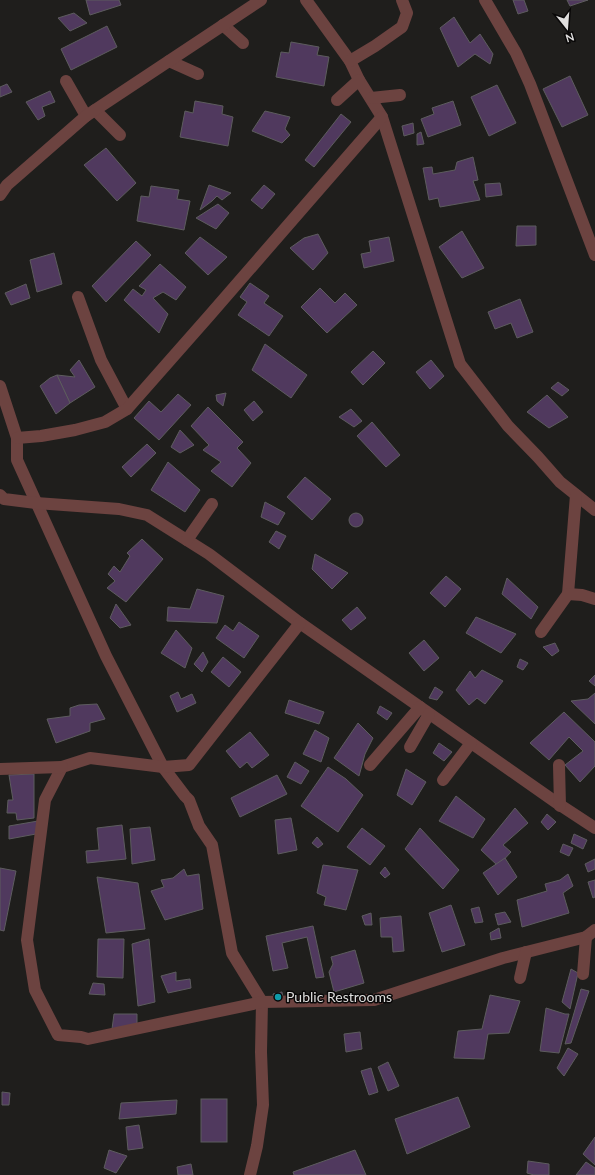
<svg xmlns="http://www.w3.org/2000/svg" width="595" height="1175" font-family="Lato,sans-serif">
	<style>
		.building { fill: #50395e; stroke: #5d5c5e }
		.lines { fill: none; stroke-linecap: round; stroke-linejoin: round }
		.minor { stroke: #6c4340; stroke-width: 12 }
		.culture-dot { fill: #0f9aa8; stroke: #090808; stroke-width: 1.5 }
		.labels { text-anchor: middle; stroke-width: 3; stroke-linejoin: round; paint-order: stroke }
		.poi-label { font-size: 14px; fill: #dfdedd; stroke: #090808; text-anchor: start }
	</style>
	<rect width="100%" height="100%" fill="#1f1e1c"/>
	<g class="building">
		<polygon points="86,0 119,0 121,5 90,15"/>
		<polygon points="513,0 524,0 528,11 518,14"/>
		<polygon points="567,0 588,0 570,6"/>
		<polygon points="74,13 87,23 70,31 58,18"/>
		<polygon points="454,17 470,43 480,34 493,54 490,64 475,54 458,67 440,28"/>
		<polygon points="107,26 117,47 71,70 61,49"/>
		<polygon points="291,42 319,47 317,55 329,57 324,86 276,77 281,52 289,53"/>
		<polygon points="570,76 588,115 562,127 543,89"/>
		<polygon points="7,84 12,92 0,97 0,87"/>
		<polygon points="497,85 516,123 489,136 471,97"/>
		<polygon points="50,91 55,102 42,107 45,116 38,120 26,102"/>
		<polygon points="195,101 223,106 222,114 233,117 228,146 180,137 185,111 193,113"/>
		<polygon points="453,101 461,125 428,137 421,119 434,114 432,108"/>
		<polygon points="265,111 290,117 285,129 290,135 282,143 252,131"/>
		<polygon points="341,114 351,122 314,167 305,160"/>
		<polygon points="413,123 414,133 404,136 402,126"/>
		<polygon points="421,132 424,144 417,145 417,134"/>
		<polygon points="106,148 136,183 117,201 84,165"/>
		<polygon points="473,157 478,180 473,181 480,200 440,207 438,198 429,200 423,168 432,167 433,174 455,170 457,162"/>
		<polygon points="500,183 502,195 486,197 485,184"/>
		<polygon points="209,185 231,193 222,200 217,196 212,201 200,210"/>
		<polygon points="264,185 275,194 262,209 251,200"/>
		<polygon points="151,186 179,190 177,199 190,201 184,230 137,221 141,196 149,197"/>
		<polygon points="218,204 229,213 216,229 196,218"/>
		<polygon points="517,226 536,226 536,245 516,246"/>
		<polygon points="462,231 484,268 462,278 439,247"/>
		<polygon points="318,234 328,253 313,270 290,248 304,238"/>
		<polygon points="200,237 227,257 208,275 185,253"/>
		<polygon points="389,237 394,261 364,268 361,254 371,252 369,241"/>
		<polygon points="136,241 151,255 106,302 92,286"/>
		<polygon points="54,253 62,284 37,292 30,260"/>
		<polygon points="160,264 186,287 176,300 163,292 153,298 168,314 159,333 124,300 133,289 142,296 146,290 139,286"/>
		<polygon points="250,283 269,296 264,303 283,316 269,336 238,315 247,302 240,297"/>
		<polygon points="26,284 30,298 11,305 5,293"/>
		<polygon points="320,288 335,303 345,293 357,305 327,333 301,307"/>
		<polygon points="520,299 533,332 517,338 511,323 495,329 488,312"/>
		<polygon points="265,344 307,375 291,398 252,370"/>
		<polygon points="373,351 385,363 363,385 351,372"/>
		<polygon points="79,360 95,387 70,403 57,375 75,377 70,370"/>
		<polygon points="431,360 444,376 430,389 416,372"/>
		<polygon points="57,375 70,403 56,414 40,386 50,378"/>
		<polygon points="558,382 569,390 562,396 551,388"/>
		<polygon points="226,393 223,406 217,401 216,395"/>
		<polygon points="178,394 191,405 159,440 134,418 149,401 161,412"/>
		<polygon points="547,395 568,417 549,428 527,412"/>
		<polygon points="254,401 263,412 253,421 244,410"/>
		<polygon points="208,407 243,442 237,448 251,463 232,487 211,471 221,462 203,450 209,445 191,426"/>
		<polygon points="351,409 362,421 354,427 339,417"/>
		<polygon points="372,422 400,455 386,467 357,436"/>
		<polygon points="180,430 194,445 180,453 171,447"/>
		<polygon points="147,444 156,453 131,477 122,467"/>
		<polygon points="168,462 200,490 185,512 151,490"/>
		<polygon points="305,477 331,499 312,520 287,497"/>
		<polygon points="265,502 285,513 278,525 261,517"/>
		<circle cx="356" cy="520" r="7"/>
		<polygon points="276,531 286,536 279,549 269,542"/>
		<polygon points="142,539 163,559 126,602 107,588 115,581 108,574 114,566 120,572 130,556 127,553"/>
		<polygon points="315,554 348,573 332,589 312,569"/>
		<polygon points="446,576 461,589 445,607 430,593"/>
		<polygon points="507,578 538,607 531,619 502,594"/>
		<polygon points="197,589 224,596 217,623 167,621 168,607 190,609"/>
		<polygon points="116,604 131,625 120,628 110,618"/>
		<polygon points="357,607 366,618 351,630 342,620"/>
		<polygon points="476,617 516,634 501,653 466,633"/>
		<polygon points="239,622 259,636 244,658 216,638 225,625 233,631"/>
		<polygon points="176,630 192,648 185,668 161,653"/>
		<polygon points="424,640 439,658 424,671 409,653"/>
		<polygon points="555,643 559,651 552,656 543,647"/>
		<polygon points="203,652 208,662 202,672 194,664"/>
		<polygon points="223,657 241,672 229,687 211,672"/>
		<polygon points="520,659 528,663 523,670 517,667"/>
		<polygon points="482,670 503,681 485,704 477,698 469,705 456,690 470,671 475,678"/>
		<polygon points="595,675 595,686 589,681"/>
		<polygon points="435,687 443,692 437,700 429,698"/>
		<polygon points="178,692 181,699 192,694 196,703 177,712 170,696"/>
		<polygon points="595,693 595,724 571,701 588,699"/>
		<polygon points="289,700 324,712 319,724 285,713"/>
		<polygon points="97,704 105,719 90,723 90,731 56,743 47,719 70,716 70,708 79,705"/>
		<polygon points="380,706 392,713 387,720 377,713"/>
		<polygon points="564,712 595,742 595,766 580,782 565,765 583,751 569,737 549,760 530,743"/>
		<polygon points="358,723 373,738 365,754 359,776 334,758"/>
		<polygon points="315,730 329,738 321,762 303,754"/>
		<polygon points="250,732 269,755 252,768 247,762 240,768 226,751"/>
		<polygon points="439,743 452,752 444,761 433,753"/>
		<polygon points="295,762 309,771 301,784 287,777"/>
		<polygon points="328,767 346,779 363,795 338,832 301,806"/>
		<polygon points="406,769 426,782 412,805 397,795"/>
		<polygon points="34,774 34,818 17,820 16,813 7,813 8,800 13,800 9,775"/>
		<polygon points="277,775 287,794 240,817 231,798"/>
		<polygon points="456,796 485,819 473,838 439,821"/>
		<polygon points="515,808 528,823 503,845 511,852 498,866 481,850"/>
		<polygon points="547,814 556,822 548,830 541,822"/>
		<polygon points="291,818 297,850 278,854 275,820"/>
		<polygon points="38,821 36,834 9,839 9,826"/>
		<polygon points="122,825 126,859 87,863 86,851 99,850 97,828"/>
		<polygon points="150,827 155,860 132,864 130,829"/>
		<polygon points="362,828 385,846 370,865 347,847"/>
		<polygon points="420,828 459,870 443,889 405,849"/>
		<polygon points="574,834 587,840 583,849 571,843"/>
		<polygon points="317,837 323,844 318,848 312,843"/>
		<polygon points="563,844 573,848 569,856 560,852"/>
		<polygon points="505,858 517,877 498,895 483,873"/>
		<polygon points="595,859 595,869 588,872 585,864"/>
		<polygon points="323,865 358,870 346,910 324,905 326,897 317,893"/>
		<polygon points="385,867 390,874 385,878 380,873"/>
		<polygon points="0,868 16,871 4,931 0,930"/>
		<polygon points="184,869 187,876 199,874 203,909 165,920 151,891 164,887 161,880 173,878"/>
		<polygon points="568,874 573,886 563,893 569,913 522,927 517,900 547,891 545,884 560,880"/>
		<polygon points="97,877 138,883 145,929 106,933"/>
		<polygon points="595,880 595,897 593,898 588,882"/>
		<polygon points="451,905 465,945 442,952 429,913"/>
		<polygon points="479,907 483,922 475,923 471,909"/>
		<polygon points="505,912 511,922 498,925 495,914"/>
		<polygon points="371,913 372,925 365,925 362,916"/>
		<polygon points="401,916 404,951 393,952 392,937 381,937 380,918"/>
		<polygon points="313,926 324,977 316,978 307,937 282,943 288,968 273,971 266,936"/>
		<polygon points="499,928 501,938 491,940 490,933"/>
		<polygon points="98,939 124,939 123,978 97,977"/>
		<polygon points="149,939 155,1002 138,1006 132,944"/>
		<polygon points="355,950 364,983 334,992 329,972 333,964 331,957"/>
		<polygon points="571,969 578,973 570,1009 562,1002"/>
		<polygon points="176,972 176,981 190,979 191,988 168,993 161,976"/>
		<polygon points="93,983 104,984 105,995 89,994"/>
		<polygon points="581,989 589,991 571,1043 565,1044"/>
		<polygon points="282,992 283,999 275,1001 273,994"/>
		<polygon points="490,995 520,1001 509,1033 488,1034 484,1059 454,1058 458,1031 482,1029"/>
		<polygon points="546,1008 565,1014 569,1014 559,1053 540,1051"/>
		<polygon points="114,1014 137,1014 137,1026 112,1029"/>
		<polygon points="360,1032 362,1049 346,1052 344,1034"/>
		<polygon points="568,1048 578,1054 564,1076 557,1068"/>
		<polygon points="388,1062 399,1086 388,1091 378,1067"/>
		<polygon points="371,1068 378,1092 369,1095 361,1071"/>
		<polygon points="2,1092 10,1093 9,1105 2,1105"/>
		<polygon points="458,1097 470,1127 407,1154 395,1119"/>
		<rect x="201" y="1099" width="26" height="43"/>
		<polygon points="177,1100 176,1114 119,1119 121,1103"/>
		<polygon points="139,1125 143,1148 128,1150 126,1127"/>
		<polygon points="595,1137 595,1165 583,1154"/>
		<polygon points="109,1150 127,1156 116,1173 104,1168"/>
		<polygon points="355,1150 366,1175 294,1175 293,1172"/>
		<polygon points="528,1161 549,1164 549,1175 534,1175 527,1173"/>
		<polygon points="586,1162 595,1168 595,1175 576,1175"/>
		<polygon points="191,1164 193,1175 178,1175 177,1167"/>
	</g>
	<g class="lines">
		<g class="minor">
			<polyline points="306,0 350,61 359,80 382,117 460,364 508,426 538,457 560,482 595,510"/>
			<polyline points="485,0 516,53 530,84 595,255"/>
			<polyline points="223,25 243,43"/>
			<polyline points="169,61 198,74"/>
			<polyline points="350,61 375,46 402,27 407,13 402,0"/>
			<polyline points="66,81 86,116"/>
			<polyline points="371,98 400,95"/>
			<polyline points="337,100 359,80"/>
			<polyline points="95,110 120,135"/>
			<polyline points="0,195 7,185 86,116 261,0"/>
			<polyline points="78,297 101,360 127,409"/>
			<polyline points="0,386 17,438 17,460 106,656 163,767 185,796 189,800 199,826 212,845 232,953 262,1002 261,1052 263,1105 257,1146 250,1175"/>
			<polyline points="17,438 41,436 75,430 105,422 127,409 209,316 382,117"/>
			<polyline points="0,495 4,499 36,503 119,509 147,515 209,554 300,623 557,803 595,828"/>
			<polyline points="187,540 212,504"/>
			<polyline points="568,594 576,495"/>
			<polyline points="300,623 189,765 163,767 90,758 62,767 45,800 27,940 35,990 58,1035 81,1037 88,1039 262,1002 374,1000 503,958 586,937 595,930"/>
			<polyline points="541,632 568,594 582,595 595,599"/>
			<polyline points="410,747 429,714"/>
			<polyline points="370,765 420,707"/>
			<polyline points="559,765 560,806"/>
			<polyline points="0,769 62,767"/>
			<polyline points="443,780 471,743"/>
			<polyline points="583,974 586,937"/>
			<polyline points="520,978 526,952"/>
		</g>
	</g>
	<circle class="culture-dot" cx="278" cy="997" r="4"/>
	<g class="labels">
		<g class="poi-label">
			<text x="286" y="1002">Public Restrooms</text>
		</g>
	</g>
	<g transform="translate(567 28) rotate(163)" stroke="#090808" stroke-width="3" paint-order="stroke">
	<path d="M0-3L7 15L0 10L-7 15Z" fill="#dfdedd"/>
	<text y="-6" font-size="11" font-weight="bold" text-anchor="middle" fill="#dfdedd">N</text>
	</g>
</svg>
